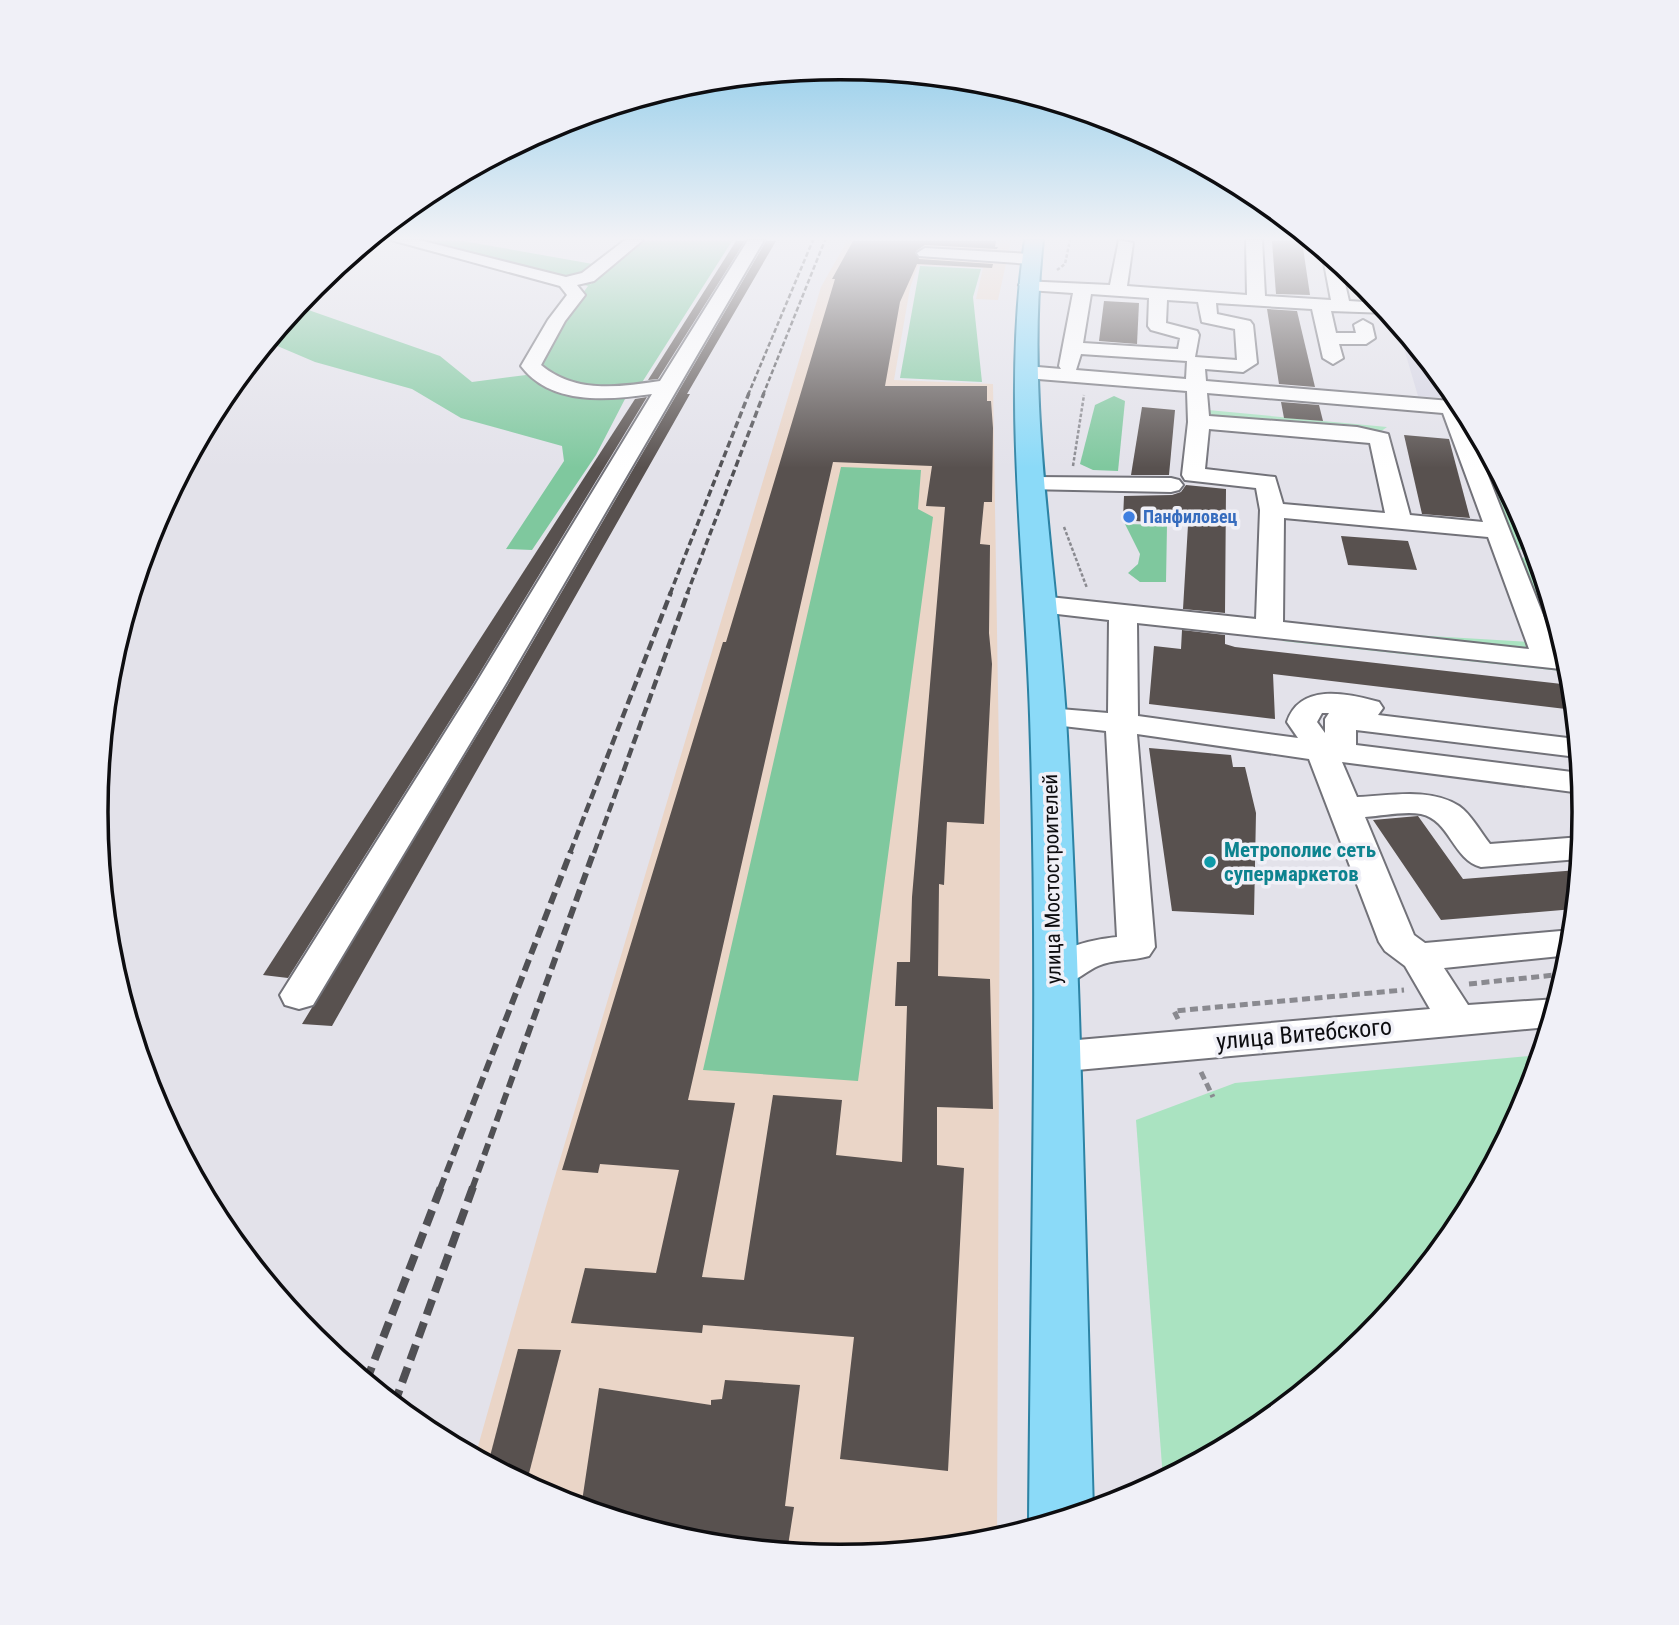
<svg xmlns="http://www.w3.org/2000/svg" width="1679" height="1625" font-family="'Roboto Condensed',sans-serif">
	<style>
		.industrial { fill: #ead5c7 }
		.built { fill: #d5d4e3 }
		.green { fill: #aae3c1 }
		.forest { fill: #7fc89e }
		.building { fill: #58514f; fill-rule: evenodd }
		.lines { fill: none; stroke-linecap: round; stroke-linejoin: round }
		.minor-casing { stroke: #727279; stroke-width: 4 }
		.major-casing { stroke: #2d83a4; stroke-width: 4 }
		.path-far1 { stroke: #8a8a90; stroke-width: 2.5; stroke-dasharray: 3.5 2; stroke-linecap: butt }
		.path { stroke: #8a8a90; stroke-width: 5; stroke-dasharray: 8 4.5; stroke-linecap: butt }
		.minor { fill: #fff; fill-rule: evenodd }
		.major { fill: #8bdaf8; fill-rule: evenodd }
		.rail-far4 { stroke: #505054; stroke-width: 2.5; stroke-dasharray: 5 2.5; stroke-linecap: butt }
		.rail-far3 { stroke: #505054; stroke-width: 3.5; stroke-dasharray: 7 3.5; stroke-linecap: butt }
		.rail-far2 { stroke: #505054; stroke-width: 4.5; stroke-dasharray: 10 4.5; stroke-linecap: butt }
		.rail-far1 { stroke: #505054; stroke-width: 6; stroke-dasharray: 12 6; stroke-linecap: butt }
		.rail { stroke: #505054; stroke-width: 8; stroke-dasharray: 16 8; stroke-linecap: butt }
		.shop-dot { fill: #3f7fe0; stroke: #f0f0f7; stroke-width: 2.5 }
		.culture-dot { fill: #0f9aa8; stroke: #f0f0f7; stroke-width: 2.5 }
		.labels { text-anchor: middle; stroke-width: 7; stroke-linejoin: round; paint-order: stroke }
		.far-shop-label { font-size: 18px; font-weight: bold; fill: #366cbe; stroke: #f0f0f7; text-anchor: start }
		.culture-label { font-size: 21px; font-weight: bold; fill: #0d838f; stroke: #f0f0f7; text-anchor: start }
		.street-label { font-size: 21px; fill: #0d0d10; stroke: #f0f0f7 }
		.near-street-label { font-size: 24px; fill: #0d0d10; stroke: #f0f0f7 }
		.rim { fill: none; stroke: #0d0d10; stroke-width: 3.5 }
	</style>
	<rect width="100%" height="100%" fill="#e3e2ea"/>
	<polygon class="industrial" points="847,241 1011,241 998,300 976,299 983,268 918,265 910,288 894,380 993,384 1000,816 997,1539 839,1557 694,1542 554,1500 475,1457 544,1213 821,287"/>
	<polygon class="built" points="1397,325 1458,399 1418,396"/>
	<g class="green">
		<polygon points="1453,408 1464,409 1527,528 1534,551 1510,548"/>
		<polygon points="1208,410 1387,427 1380,432 1213,418"/>
		<polygon points="1536,557 1555,619 1545,618 1514,558"/>
		<polygon points="1297,628 1562,644 1570,672 1282,641"/>
		<polygon points="1540,1055 1527,1098 1458,1226 1365,1339 1253,1432 1163,1479 1136,1120 1235,1083"/>
	</g>
	<g class="forest">
		<polygon points="400,241 463,241 604,266 590,285 626,253 646,241 732,241 641,384 596,394 538,381 557,391 625,399 596,455 532,550 506,549 564,461 562,446 461,418 412,389 315,362 268,342 297,306 440,356 472,382 526,375 538,381 553,334 588,286"/>
		<polygon points="920,266 981,269 973,297 982,382 900,378"/>
		<polygon points="1114,396 1125,401 1118,471 1093,470 1080,464 1095,405"/>
		<polygon points="841,467 921,470 918,509 933,517 858,1081 703,1070"/>
		<polygon points="1125,524 1167,525 1166,582 1140,582 1128,573 1138,564 1140,554"/>
	</g>
	<g class="building">
		<polygon points="736,241 745,241 658,379 648,380"/>
		<polygon points="766,241 776,241 687,394 690,394 332,1026 302,1024 507,686"/>
		<path d="M853,241H996L995,247H998L997,249L925,245L916,251L919,259L993,264L992,268L917,264L900,302L885,386H987V401H991L993,428L992,502H984L980,544L990,545L989,633L992,664L984,824L947,822L944,885L939,884L938,976L990,979L993,1109L937,1107V1165L964,1168L948,1471L840,1459L854,1337L703,1325L702,1333L571,1323L585,1268L656,1273L679,1170L600,1164L598,1173L562,1170L723,642H726L835,279H832ZM833,462L932,466L926,506L945,507L912,897L910,962H897L895,1006H907L902,1162L836,1155L842,1100L773,1095L744,1280L702,1277L735,1103L688,1100Z"/>
		<polygon points="1272,241 1302,241 1310,295 1276,294"/>
		<polygon points="1104,301 1139,303 1137,344 1099,341"/>
		<polygon points="1267,309 1297,311 1315,387 1279,384"/>
		<polygon points="647,397 473,684 288,978 263,975 635,399"/>
		<polygon points="1281,402 1319,405 1323,421 1284,418"/>
		<polygon points="1142,407 1175,410 1169,475 1131,475"/>
		<polygon points="1404,435 1449,439 1470,518 1422,514"/>
		<polygon points="1186,485 1226,489 1225,613 1183,609 1188,525 1123,520 1124,496 1172,495 1181,492"/>
		<polygon points="1341,536 1408,541 1417,570 1348,565"/>
		<polygon points="1182,630 1225,635 1225,644 1235,647 1571,685 1574,710 1273,674 1275,719 1149,704 1154,646 1181,649"/>
		<polygon points="1149,748 1231,755 1233,767 1245,767 1256,813 1254,915 1172,911"/>
		<polygon points="1418,816 1463,879 1578,870 1574,909 1441,920 1373,820"/>
		<polygon points="518,1349 561,1350 526,1485 488,1464"/>
		<polygon points="725,1380 800,1385 785,1506 794,1507 787,1552 694,1542 581,1508 599,1388 711,1405 711,1400 722,1399"/>
	</g>
	<g class="lines">
		<g class="minor-casing">
			<g id="minor">
				<path d="M391,240H419L566,277L582,273L625,240H643L594,281L577,285L585,295L565,321L541,365C576,394 618,387 660,381L748,240H764L505,685L313,1005L299,1009L285,1005L280,995L475,685L652,394C609,400 551,406 521,366L548,320L567,295L560,286Z"/>
				<path d="M1119,240L1133,243L1127,286L1247,295L1246,240H1262L1265,296L1331,300L1323,258L1327,254L1341,266L1349,301L1380,303L1388,313L1331,311L1336,333H1356L1354,325L1363,320L1372,325L1375,338L1366,344H1339L1343,358L1333,364L1323,358L1312,309L1216,303L1217,314L1250,321L1253,325L1257,363L1243,372L1205,369L1206,381L1451,401L1461,407L1558,653H1565L1570,670L1137,623L1138,716L1298,738L1287,722C1300,683 1346,693 1379,702L1383,708L1378,715L1576,739L1577,757L1356,730V745L1580,773L1581,793L1342,762L1357,797C1389,796 1430,787 1459,806C1471,814 1481,833 1490,844L1581,837L1579,859L1481,867C1453,860 1450,820 1421,814C1404,811 1382,816 1365,817L1414,935L1425,943L1572,930L1570,955L1444,968L1468,1005L1557,999L1548,1027L1055,1072L1041,1068L1035,1057L1041,1046L1055,1042L1430,1009L1405,966L1385,951L1379,942L1309,759L1137,734L1155,947L1149,956C1133,961 1113,959 1098,966C1077,976 1067,992 1041,985L1036,975C1052,948 1088,940 1117,937L1106,731L1037,723L1033,717L1037,711L1048,708L1108,713L1109,620L1040,612L1031,610L1027,604L1031,598L1040,596L1256,619L1260,510L1256,488L1185,480L1182,475L1188,422L1187,391L1026,378L1016,372L1026,366L1061,369L1059,366L1073,293L1028,290L1019,285L1022,281L1110,285ZM1091,294L1149,298L1148,326L1151,330L1180,338L1178,349L1083,343ZM1167,300L1198,302L1202,322L1235,329L1237,360L1195,357L1199,335L1197,331L1166,323ZM1081,354L1187,361L1186,379L1076,370ZM1207,393L1443,413L1483,522L1410,515L1388,434L1357,427L1209,416ZM1209,429L1370,443L1385,513L1283,504L1275,477L1205,469ZM1284,518L1488,537L1529,649L1283,622ZM1322,713H1329L1325,719V733L1317,722Z"/>
				<polygon points="925,248 1031,254 1039,259 1031,264 919,256 917,253"/>
				<polygon points="1033,477 1171,478 1179,480 1183,485 1179,490 1171,492 1025,489 1021,484 1025,479"/>
			</g>
		</g>
		<g class="major-casing">
			<path id="major" d="M1025,240H1043C1025,399 1056,560 1066,718C1081,982 1085,1246 1093,1510L1033,1528L1029,1519C1031,1251 1039,983 1030,715C1025,560 1002,394 1025,240Z"/>
		</g>
		<g class="path-far1">
			<polyline points="1057,270 1065,264 1070,240"/>
			<polyline points="1073,466 1084,395"/>
			<polyline points="1064,527 1087,588"/>
		</g>
		<g class="path">
			<polyline points="1469,984 1564,974"/>
			<polyline points="1178,1019 1174,1011 1404,990"/>
			<polyline points="1201,1072 1213,1097"/>
		</g>
		<use href="#minor" class="minor"/>
		<use href="#major" class="major"/>
		<g class="rail-far4">
			<polyline points="748,395 813,240"/>
			<polyline points="763,395 825,240"/>
		</g>
		<g class="rail-far3">
			<polyline points="670,594 749,393"/>
			<polyline points="687,594 764,393"/>
		</g>
		<g class="rail-far2">
			<polyline points="570,853 671,592"/>
			<polyline points="594,853 688,592"/>
		</g>
		<g class="rail-far1">
			<polyline points="440,1189 571,851"/>
			<polyline points="472,1189 594,851"/>
		</g>
		<g class="rail">
			<polyline points="366,1382 441,1187"/>
			<polyline points="394,1405 473,1187"/>
		</g>
	</g>
	<linearGradient id="sky" x2="0" y2="1"><stop stop-color="#7bc4e7"/><stop offset="0.51" stop-color="#f2f2f6"/><stop offset="1" stop-color="#f2f2f6" stop-opacity="0"/></linearGradient>
	<rect width="1679" height="468" fill="url(#sky)"/>
	<circle class="shop-dot" cx="1129" cy="517" r="7"/>
	<circle class="culture-dot" cx="1210" cy="862" r="7"/>
	<g class="labels">
		<g class="far-shop-label">
			<text x="1143" y="523">Панфиловец</text>
		</g>
		<g class="culture-label">
			<text x="1224" y="857">Метрополис cеть<tspan x="1224" dy="24">супермаркетов</tspan></text>
		</g>
		<g class="street-label">
			<text transform="translate(1052 879) rotate(-91)" y="7">улица Мостостроителей</text>
		</g>
		<g class="near-street-label">
			<text transform="translate(1304 1034) rotate(-5)" y="8">улица Витебского</text>
		</g>
	</g>
	<path d="M0 0H1679V1625H0ZM108 812a732 732 0 1 1 1464 0a732 732 0 1 1-1464 0Z" fill="#f0f0f7" fill-rule="evenodd"/>
	<path class="rim" d="M108 812a732 732 0 1 1 1464 0a732 732 0 1 1-1464 0Z"/>
</svg>
